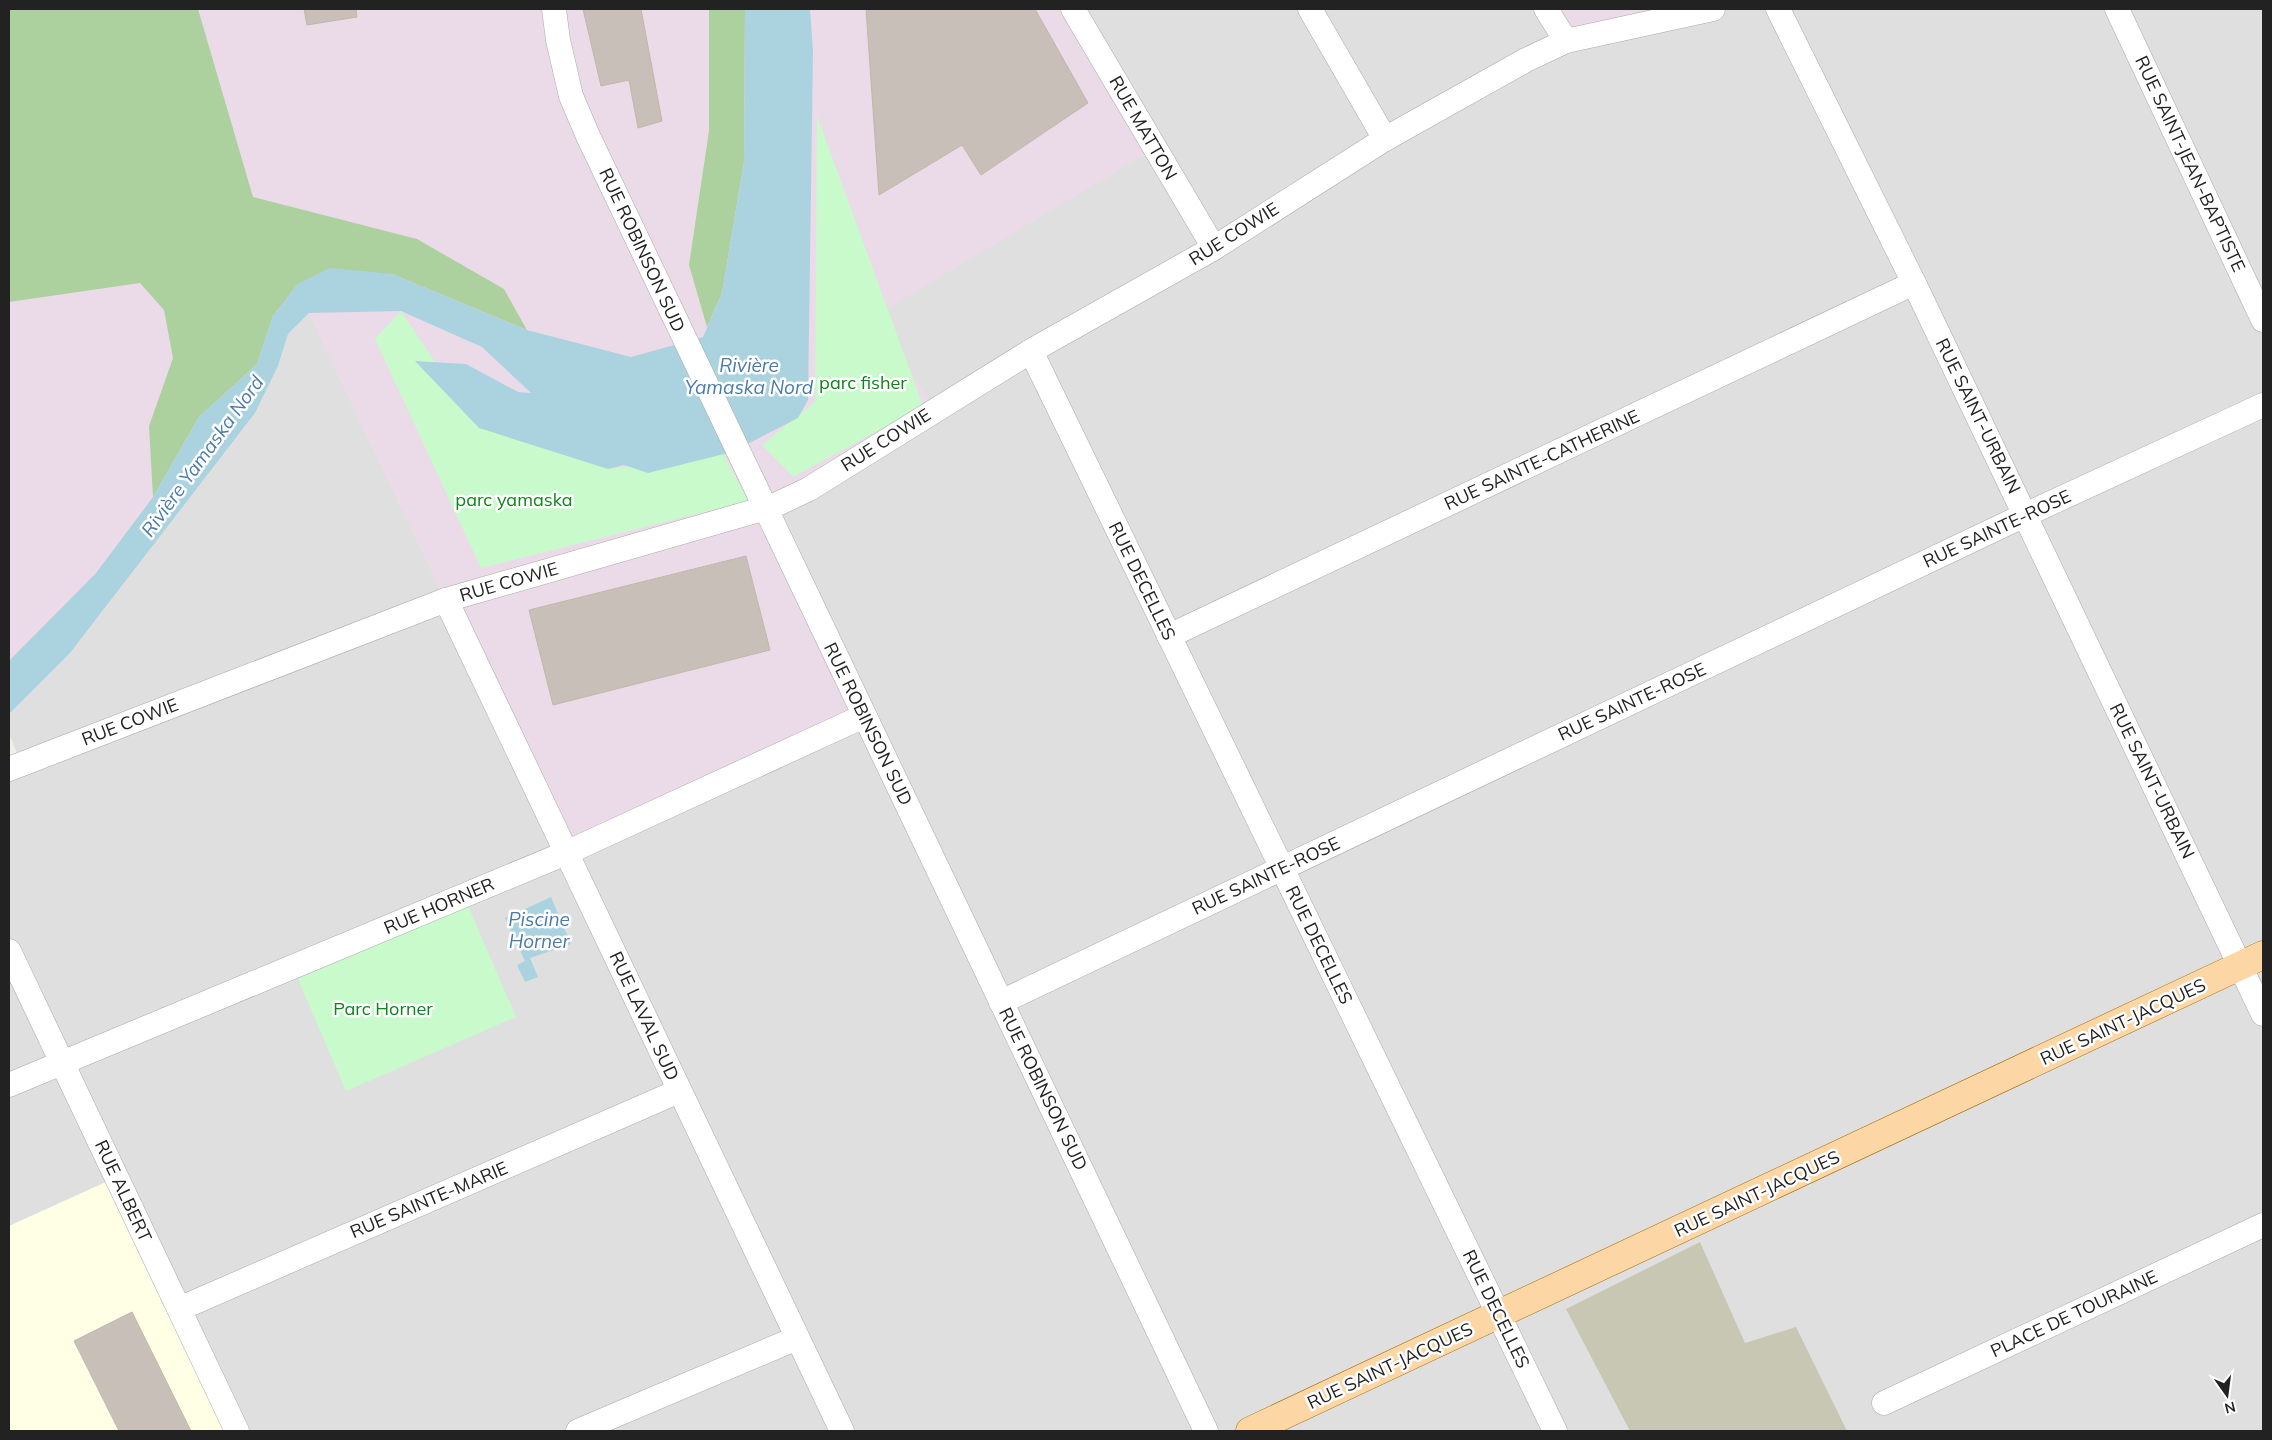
<svg xmlns="http://www.w3.org/2000/svg" width="2272" height="1440" font-family="Mulish,sans-serif">
	<style>
		.residential { fill: #e0dfdf }
		.industrial { fill: #ebdbe8 }
		.education { fill: #ffffe5 }
		.construction { fill: #c7c7b4 }
		.forest { fill: #add19e }
		.park { fill: #c8facc }
		.water { fill: #aad3df }
		.building { fill: #c7bfb8; stroke: #c4b6ab }
		.lines { fill: none; stroke-linecap: round; stroke-linejoin: round }
		.minor-casing { stroke: #a9a9a9; stroke-width: 25 }
		.major-casing { stroke: #a06b00; stroke-width: 29 }
		.minor { stroke: #fff; stroke-width: 24 }
		.major { stroke: #fcd6a4; stroke-width: 28 }
		.labels { text-anchor: middle; stroke-width: 5; stroke-linejoin: round; paint-order: stroke }
		.street-label { font-size: 18px; fill: #222; stroke: #fff }
		.park-label { font-size: 18px; fill: #0c8416; stroke: #fff }
		.water-label { font-size: 19px; font-style: italic; fill: #4a7aab; stroke: #fff }
	</style>
	<rect width="100%" height="100%" fill="#f2efe9"/>
	<polygon class="residential" points="1074,9 2263,9 2263,1431 9,1431 9,769 21,764 9,733 9,714 70,653 255,413 278,366 288,334 309,313 566,853 878,314"/>
	<g class="industrial">
		<polygon points="9,9 1074,9 1156,148 878,314 934,410 766,508 864,716 566,853 309,314 288,334 278,366 255,413 70,653 9,714"/>
		<polygon points="1546,9 1713,9 1566,41"/>
	</g>
	<polygon class="education" points="119,1176 238,1431 9,1431 9,1226"/>
	<polygon class="construction" points="1700,1242 1745,1343 1796,1327 1847,1431 1630,1431 1566,1309"/>
	<g class="forest">
		<polygon points="9,9 198,9 253,197 417,239 504,289 527,330 392,274 298,284 273,316 257,364 199,417 153,497 149,426 173,358 164,310 140,283 9,302"/>
		<polygon points="709,9 745,9 744,162 722,293 707,327 689,265 709,131"/>
	</g>
	<g class="park">
		<polygon points="817,116 923,406 793,477 762,445 815,402"/>
		<polygon points="401,311 479,428 608,469 723,454 748,501 481,568 375,339"/>
		<polygon points="468,906 516,1017 346,1091 298,979"/>
	</g>
	<g class="water">
		<polygon points="745,9 810,9 813,52 808,400 798,418 732,452 648,473 624,465 608,469 479,428 415,361 466,364 518,392 531,393 482,347 401,311 309,313 288,334 278,366 255,413 70,653 9,714 9,661 96,573 153,497 199,417 257,364 273,316 298,284 330,268 392,274 527,330 631,357 703,337 722,293 744,162"/>
		<polygon points="551,897 571,944 530,958 538,977 525,982 517,965 525,961 505,918"/>
	</g>
	<g class="building">
		<polygon points="304,9 356,9 357,17 307,25"/>
		<polygon points="583,9 641,9 662,121 638,128 629,80 601,86"/>
		<polygon points="866,9 1035,9 1088,103 981,175 962,145 879,195"/>
		<polygon points="746,556 770,650 553,705 529,610"/>
		<polygon points="132,1312 191,1431 119,1431 74,1341"/>
	</g>
	<g class="lines">
		<g class="minor-casing">
			<g id="minor">
				<polyline points="554,9 558,40 571,96 588,136 1206,1431"/>
				<polyline points="1073,9 1214,248"/>
				<polyline points="1310,9 1385,139"/>
				<polyline points="1546,9 1566,41"/>
				<polyline points="1778,9 1914,283 2263,1014"/>
				<polyline points="2117,9 2263,320"/>
				<polyline points="1031,351 1555,1431"/>
				<polyline points="446,600 842,1431"/>
				<polyline points="1169,636 1914,283"/>
				<polyline points="9,769 446,600 773,506 809,489 1031,351 1214,248 1385,139 1526,60 1566,41 1713,9"/>
				<polyline points="9,951 237,1431"/>
				<polyline points="1001,1002 2025,515 2263,405"/>
				<polyline points="9,1085 566,853 864,716"/>
				<polyline points="179,1309 679,1091"/>
				<polyline points="1884,1403 2263,1225"/>
				<polyline points="578,1431 797,1338"/>
			</g>
		</g>
		<g class="major-casing">
			<polyline id="major" points="1250,1431 2263,955"/>
		</g>
		<use href="#minor" class="minor"/>
		<use href="#major" class="major"/>
	</g>
	<g class="labels">
		<g class="street-label">
			<text transform="translate(1143 128) rotate(60)" y="6">RUE MATTON</text>
			<text transform="translate(2190 164) rotate(65)" y="6">RUE SAINT-JEAN-BAPTISTE</text>
			<text transform="translate(1234 234) rotate(-32)" y="6">RUE COWIE</text>
			<text transform="translate(642 250) rotate(65)" y="6">RUE ROBINSON SUD</text>
			<text transform="translate(1978 416) rotate(64)" y="6">RUE SAINT-URBAIN</text>
			<text transform="translate(886 440) rotate(-32)" y="6">RUE COWIE</text>
			<text transform="translate(1542 460) rotate(-25)" y="6">RUE SAINTE-CATHERINE</text>
			<text transform="translate(1997 529) rotate(-25)" y="6">RUE SAINTE-ROSE</text>
			<text transform="translate(1142 581) rotate(64)" y="6">RUE DECELLES</text>
			<text transform="translate(509 582) rotate(-16)" y="6">RUE COWIE</text>
			<text transform="translate(1632 702) rotate(-25)" y="6">RUE SAINTE-ROSE</text>
			<text transform="translate(130 722) rotate(-21)" y="6">RUE COWIE</text>
			<text transform="translate(868 724) rotate(64)" y="6">RUE ROBINSON SUD</text>
			<text transform="translate(2152 781) rotate(64)" y="6">RUE SAINT-URBAIN</text>
			<text transform="translate(1266 876) rotate(-25)" y="6">RUE SAINTE-ROSE</text>
			<text transform="translate(439 906) rotate(-23)" y="6">RUE HORNER</text>
			<text transform="translate(1319 945) rotate(64)" y="6">RUE DECELLES</text>
			<text transform="translate(644 1016) rotate(65)" y="6">RUE LAVAL SUD</text>
			<text transform="translate(2123 1022) rotate(-25)" y="6">RUE SAINT-JACQUES</text>
			<text transform="translate(1043 1089) rotate(64)" y="6">RUE ROBINSON SUD</text>
			<text transform="translate(123 1191) rotate(65)" y="6">RUE ALBERT</text>
			<text transform="translate(1757 1194) rotate(-25)" y="6">RUE SAINT-JACQUES</text>
			<text transform="translate(429 1200) rotate(-23)" y="6">RUE SAINTE-MARIE</text>
			<text transform="translate(1496 1309) rotate(64)" y="6">RUE DECELLES</text>
			<text transform="translate(2074 1314) rotate(-25)" y="6">PLACE DE TOURAINE</text>
			<text transform="translate(1390 1366) rotate(-25)" y="6">RUE SAINT-JACQUES</text>
		</g>
		<g class="park-label">
			<text x="863" y="389">parc fisher</text>
			<text x="514" y="506">parc yamaska</text>
			<text x="383" y="1015">Parc Horner</text>
		</g>
		<g class="water-label">
			<text x="749" y="372">Rivière<tspan x="749" dy="22">Yamaska Nord</tspan></text>
			<text transform="translate(202 456) rotate(-54)" y="7">Rivière Yamaska Nord</text>
			<text x="539" y="926">Piscine<tspan x="539" dy="22">Horner</tspan></text>
		</g>
	</g>
	<rect width="2272" height="1440" fill="none" stroke="#222222" stroke-width="20"/>
	<g transform="translate(2227 1395) rotate(166)" stroke="#ffffff" stroke-width="4" paint-order="stroke">
	<path d="M0-4L9 19L0 12L-9 19Z" fill="#222222"/>
	<text y="-8" font-size="14" font-weight="bold" text-anchor="middle" fill="#222222">N</text>
	</g>
</svg>
